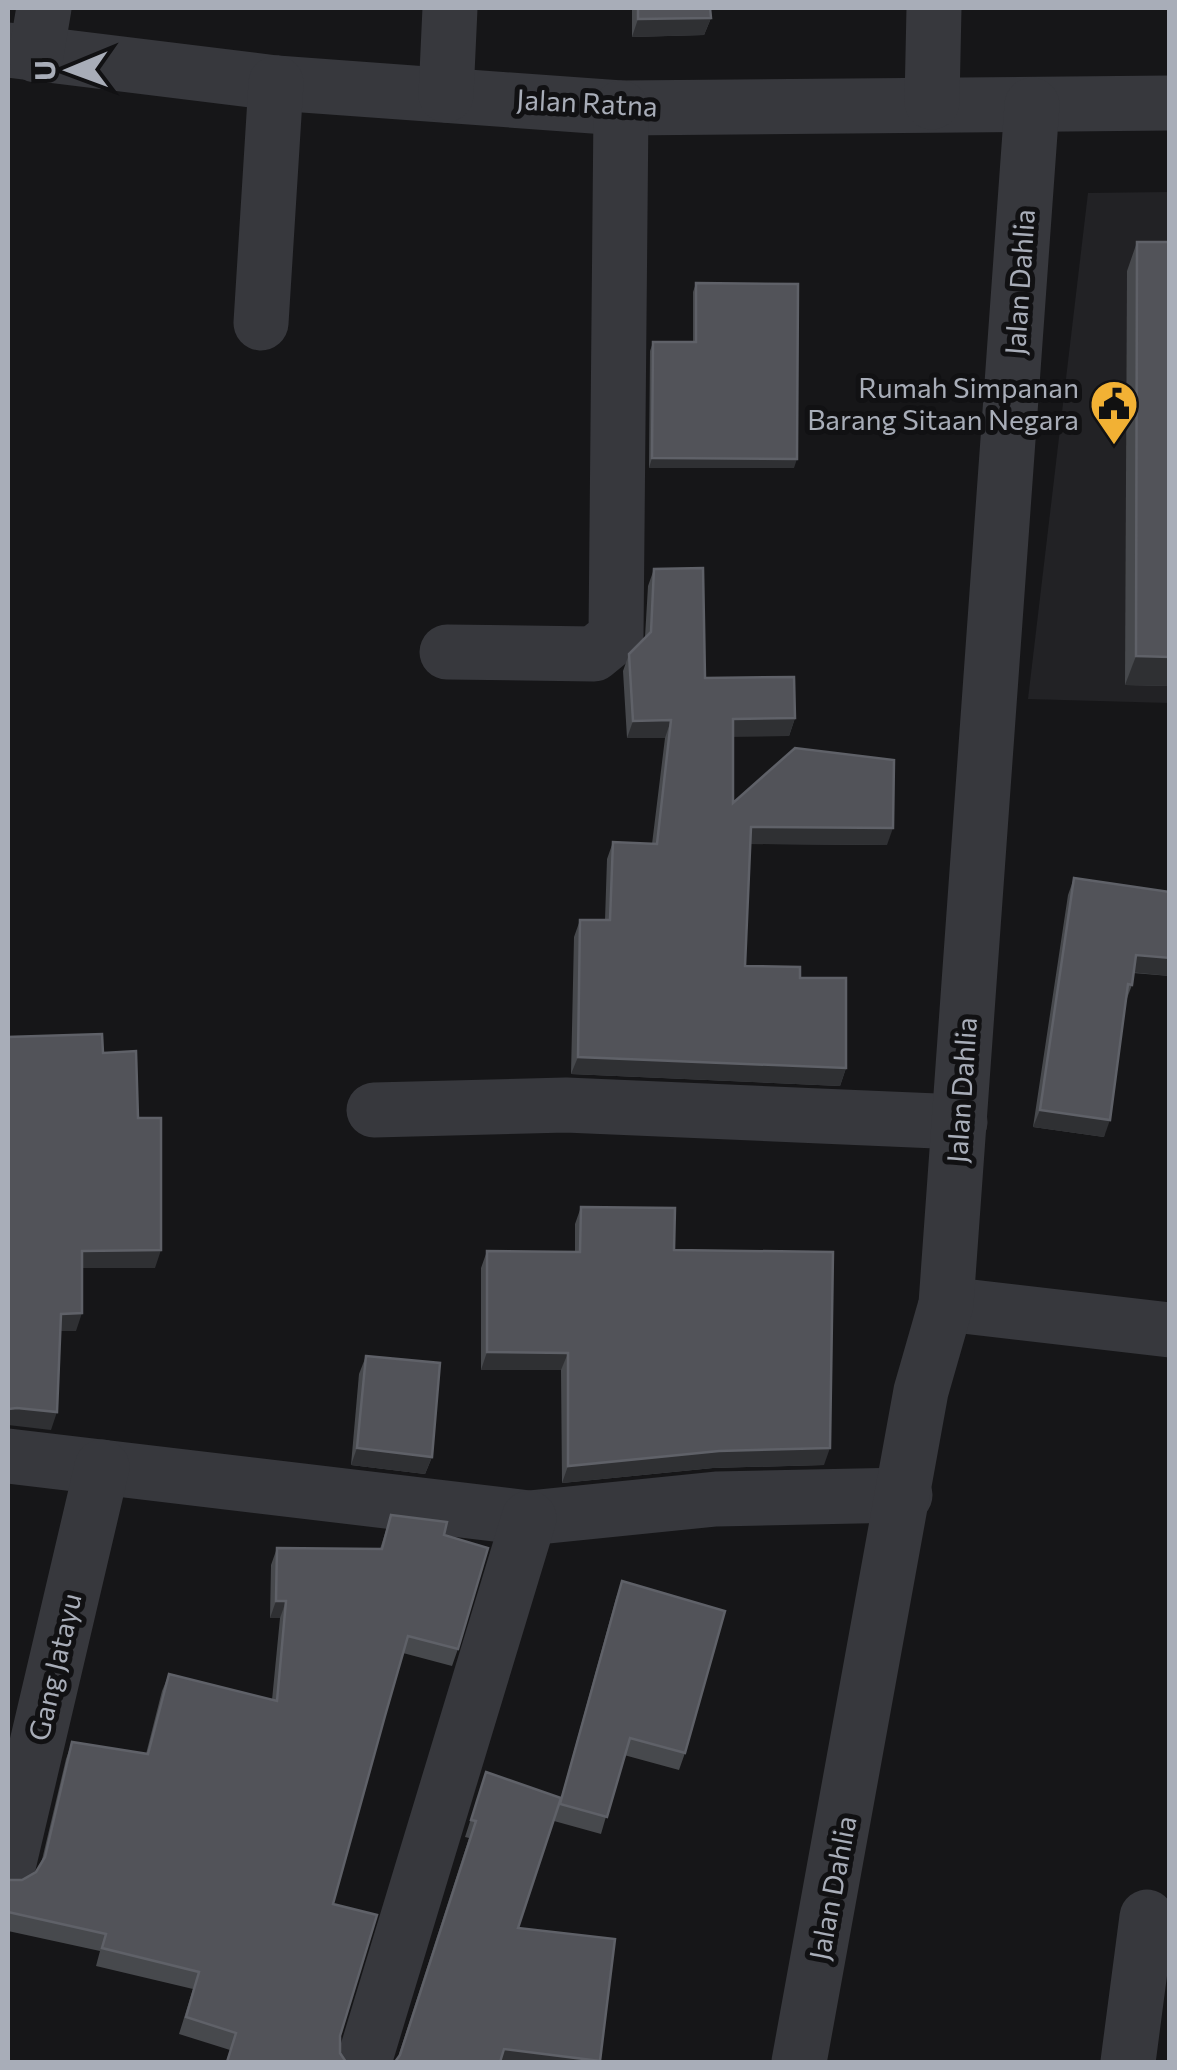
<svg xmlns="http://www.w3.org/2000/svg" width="1177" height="2070" font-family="Commissioner,sans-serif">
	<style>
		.built { fill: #222225 }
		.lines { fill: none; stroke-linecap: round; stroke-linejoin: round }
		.minor { stroke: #37383d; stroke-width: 55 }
		.wall { fill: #47494d }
		.shaded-wall { fill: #2f3033 }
		.building { fill: #525359; stroke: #5f6168; stroke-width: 2.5 }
		.labels { text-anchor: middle; stroke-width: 10; stroke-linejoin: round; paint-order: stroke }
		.street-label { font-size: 28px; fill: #a8adb8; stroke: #111113 }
		.poi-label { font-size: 28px; fill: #a8adb8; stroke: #111113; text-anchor: end }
	</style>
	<rect width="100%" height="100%" fill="#161618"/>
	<polygon class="built" points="1169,192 1169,703 1028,699 1088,193"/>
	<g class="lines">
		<g class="minor">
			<polyline points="8,50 276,83 621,108 1170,103"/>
			<polyline points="36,55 44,8"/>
			<polyline points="446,95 450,8"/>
			<polyline points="932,102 934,8"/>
			<polyline points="261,323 276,83"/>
			<polyline points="447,652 594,654 616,636 621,108"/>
			<polyline points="374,1110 566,1105 960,1122"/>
			<polyline points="946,1304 1170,1330"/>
			<polyline points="8,1456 529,1518 716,1499 905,1495"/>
			<polyline points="8,1867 102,1467"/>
			<polyline points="364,2062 529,1518"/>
			<polyline points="799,2062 921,1391 946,1304 1032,105"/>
			<polyline points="1128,2062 1147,1917"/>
		</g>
	</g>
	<g class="wall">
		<polygon points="632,8 710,8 711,18 704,35 632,37"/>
		<polygon points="1137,242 1170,686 1125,685 1127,271"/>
		<polygon points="696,283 794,468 649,468 650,351 653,342 693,342 693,292"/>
		<polygon points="654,569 705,678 795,718 789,736 733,736 733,803 887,845 750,844 745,966 800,978 846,1068 840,1086 571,1074 574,937 580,920 605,920 607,859 613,842 652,844 665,738 627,738 623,671 629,654 645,637 648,586"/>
		<polygon points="1074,878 1170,892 1170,976 1133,973 1132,985 1126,1001 1104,1137 1033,1127 1068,895"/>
		<polygon points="581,1207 674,1250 824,1465 713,1468 562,1483 561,1370 481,1370 481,1268 487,1251 575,1252 575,1224"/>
		<polygon points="366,1356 432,1457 425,1474 351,1465 359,1374"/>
		<polygon points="391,1515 444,1535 458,1649 452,1666 403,1653 333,1904 340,2053 346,2062 226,2062 230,2050 179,2034 193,1989 96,1966 100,1951 8,1931 8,1880 22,1880 36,1872 41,1864 66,1759 72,1742 146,1754 162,1691 169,1674 272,1700 280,1618 270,1618 271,1565 277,1548 380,1549"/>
		<polygon points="622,1581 685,1753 679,1770 624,1755 601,1834 554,1821 558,1807 398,2057 469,1838 465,1837 486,1772 561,1798 616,1598"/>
	</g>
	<g class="shaded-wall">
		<polygon points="711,18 704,35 632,37 638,19"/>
		<polygon points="652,458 797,459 794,468 649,468"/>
		<polygon points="1136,656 1170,657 1170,686 1125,685"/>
		<polygon points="795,718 789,736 727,737 733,719"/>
		<polygon points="671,720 665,738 627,738 633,721"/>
		<polygon points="751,827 893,828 887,845 745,844"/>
		<polygon points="1136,955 1170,958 1170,976 1130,972"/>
		<polygon points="578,1057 846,1068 840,1086 571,1074"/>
		<polygon points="1040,1110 1110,1120 1104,1137 1033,1127"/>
		<polygon points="161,1250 155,1268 75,1268 82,1251"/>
		<polygon points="82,1313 76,1331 54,1331 61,1314"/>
		<polygon points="487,1352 568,1353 561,1370 481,1370"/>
		<polygon points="17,1408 57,1412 51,1430 8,1425 8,1409"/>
		<polygon points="357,1448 432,1457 425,1474 351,1465"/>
		<polygon points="830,1448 824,1465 713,1468 562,1483 568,1466 719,1451"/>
		<polygon points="276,1601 286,1601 280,1618 270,1618"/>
		<polygon points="504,2049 600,2061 600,2062 499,2062"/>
	</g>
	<g class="building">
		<polygon points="638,8 710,8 711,18 638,19"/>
		<polygon points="1137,242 1170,242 1170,657 1136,656"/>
		<polygon points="696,283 798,284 797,459 652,458 653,342 696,342"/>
		<polygon points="703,568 705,678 794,677 795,718 733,719 733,803 795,748 894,760 893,828 751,827 745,966 800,967 800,978 846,978 846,1068 578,1057 580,920 610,920 613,842 657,844 671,720 633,721 629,654 651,632 654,569"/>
		<polygon points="1074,878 1170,892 1170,958 1136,955 1132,985 1128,984 1110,1120 1040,1110"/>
		<polygon points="102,1034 103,1053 136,1051 138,1118 161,1118 161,1250 82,1251 82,1313 61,1314 57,1412 17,1408 8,1409 8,1037"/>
		<polygon points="581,1207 675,1208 674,1250 833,1252 830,1448 719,1451 568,1466 568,1353 487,1352 487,1251 580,1252"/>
		<polygon points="366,1356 440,1363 432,1457 357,1448"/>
		<polygon points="391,1515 447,1522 444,1535 488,1548 458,1649 408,1636 385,1716 333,1904 377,1915 340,2036 340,2053 346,2062 227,2062 236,2033 186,2017 199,1972 102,1948 106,1934 8,1912 8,1880 22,1880 36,1872 45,1857 72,1742 148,1754 169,1674 277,1701 286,1601 276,1601 277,1548 382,1549"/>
		<polygon points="622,1581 725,1611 685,1753 630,1738 607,1817 560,1804"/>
		<polygon points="486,1772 561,1798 518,1928 615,1939 600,2061 504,2049 500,2062 395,2062 400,2055 476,1821 471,1820"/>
	</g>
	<defs>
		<g id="civic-pin" transform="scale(2.5)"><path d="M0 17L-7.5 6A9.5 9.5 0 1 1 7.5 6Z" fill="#f2b134" stroke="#111113"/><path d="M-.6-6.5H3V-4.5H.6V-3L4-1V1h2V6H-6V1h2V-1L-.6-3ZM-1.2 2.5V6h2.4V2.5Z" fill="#111"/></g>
	</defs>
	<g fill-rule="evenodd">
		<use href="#civic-pin" x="1114" y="404"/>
	</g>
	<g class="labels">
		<g class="street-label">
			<text transform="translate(587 103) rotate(3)" y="10">Jalan Ratna</text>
			<text transform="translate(1020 282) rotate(-86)" y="10">Jalan Dahlia</text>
			<text transform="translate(962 1090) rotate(-86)" y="10">Jalan Dahlia</text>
			<text transform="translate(55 1667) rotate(-77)" y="10">Gang Jatayu</text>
			<text transform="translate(833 1888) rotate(-79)" y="10">Jalan Dahlia</text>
		</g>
		<g class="poi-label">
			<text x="1079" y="398">Rumah Simpanan<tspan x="1079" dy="32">Barang Sitaan Negara</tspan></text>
		</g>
	</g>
	<rect width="1177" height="2070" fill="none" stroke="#a8adb8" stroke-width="20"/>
	<g transform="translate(70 70) rotate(269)" stroke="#111113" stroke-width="8" paint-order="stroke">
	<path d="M0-8L18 38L0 25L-18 38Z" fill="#a8adb8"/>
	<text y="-15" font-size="28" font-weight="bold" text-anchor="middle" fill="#a8adb8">U</text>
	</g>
</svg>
